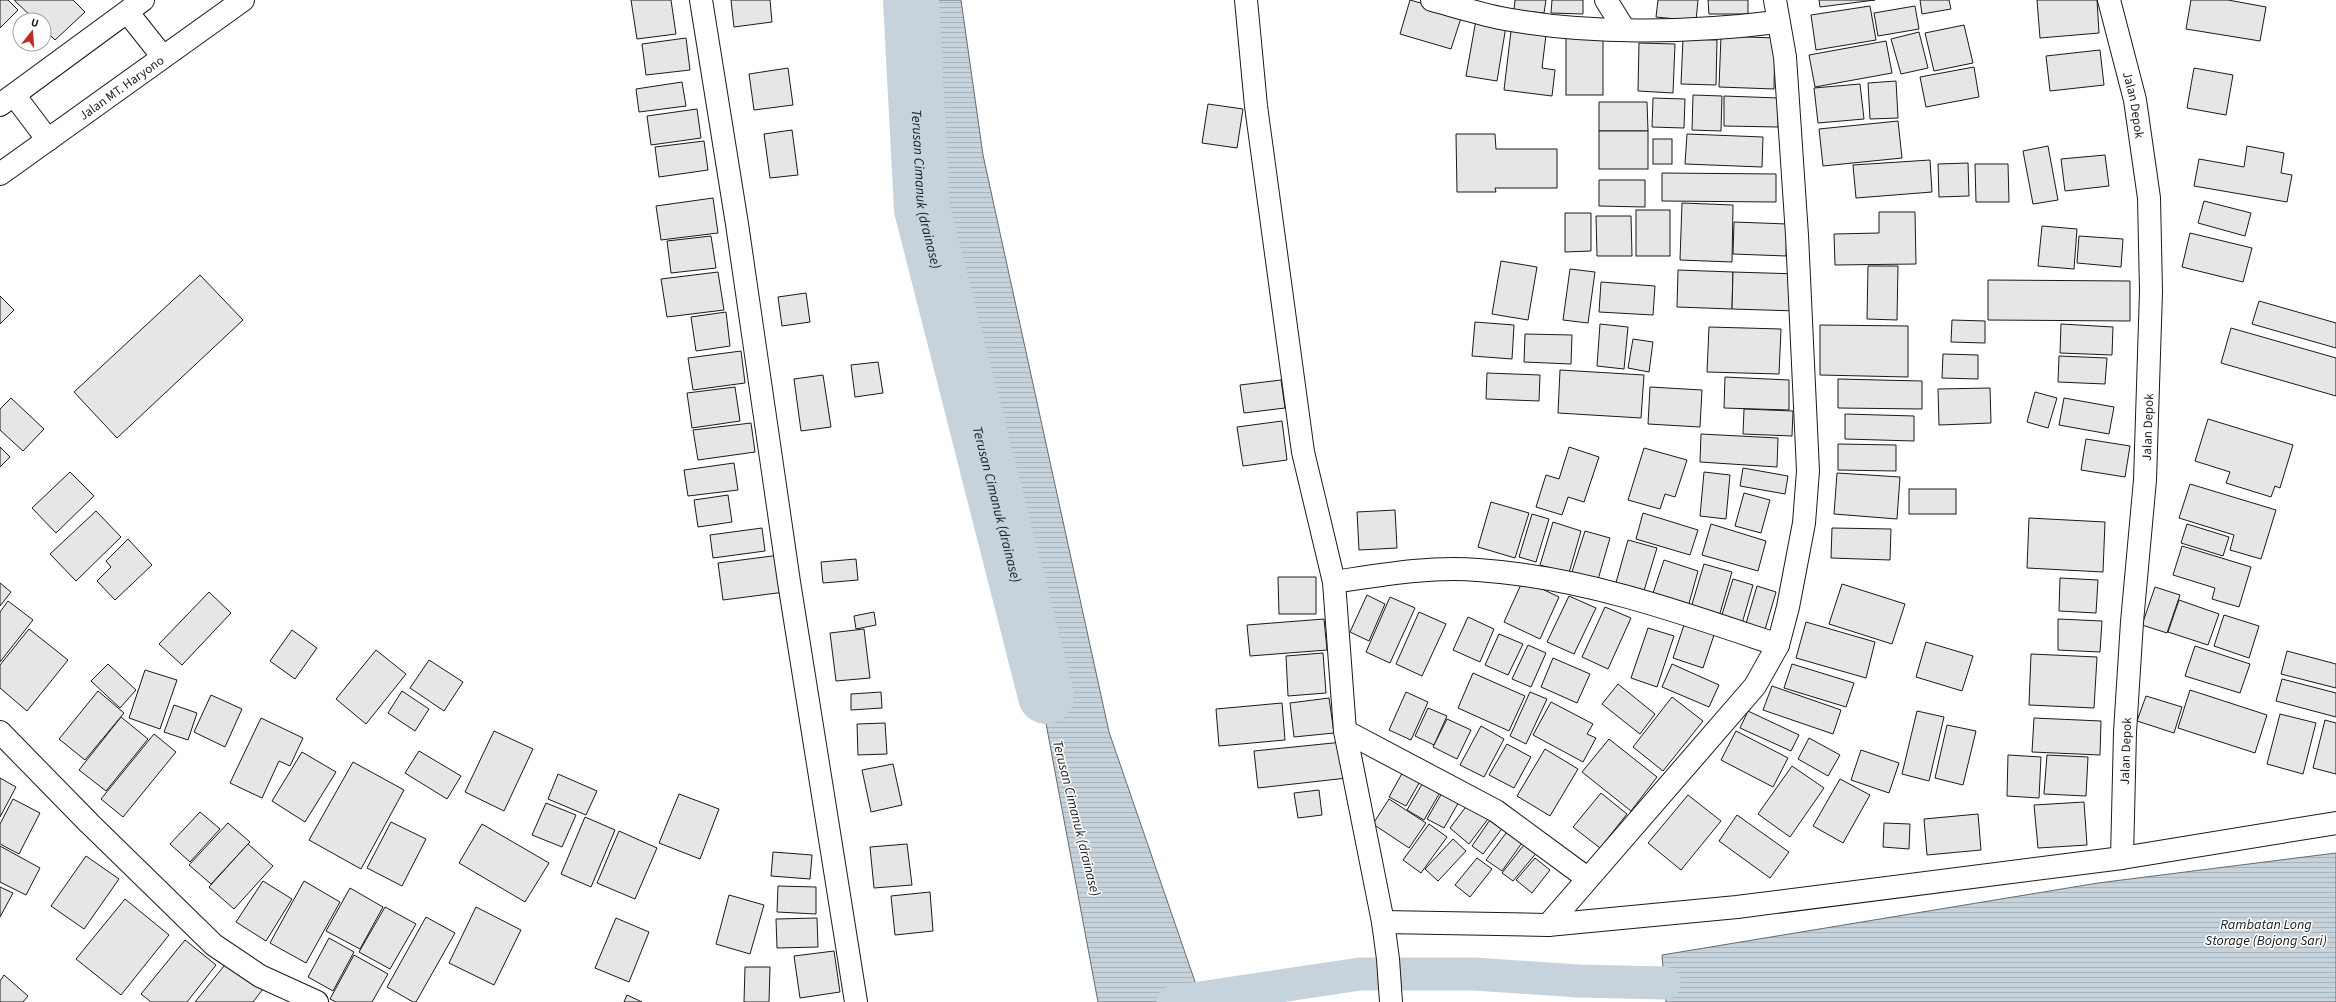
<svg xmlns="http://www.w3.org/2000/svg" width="2336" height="1002" font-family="'Source Sans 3',sans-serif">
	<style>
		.water { fill: url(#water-rules); stroke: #6a6a6a }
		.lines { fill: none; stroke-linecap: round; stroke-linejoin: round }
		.canal { stroke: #c6d2dc; stroke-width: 33 }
		.river { stroke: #c6d2dc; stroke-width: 56 }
		.building { fill: #e6e6e6; stroke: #1a1a1a }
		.minor-casing { stroke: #1a1a1a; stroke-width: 24 }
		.major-casing { stroke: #1a1a1a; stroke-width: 24 }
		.minor { stroke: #fff; stroke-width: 22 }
		.major { stroke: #fff; stroke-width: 22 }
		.labels { text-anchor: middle; stroke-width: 3; stroke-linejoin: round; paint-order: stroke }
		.street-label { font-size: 13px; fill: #1a1a1a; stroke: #fff }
		.water-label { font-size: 14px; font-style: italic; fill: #1a1a1a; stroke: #fff }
	</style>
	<defs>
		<pattern id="water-rules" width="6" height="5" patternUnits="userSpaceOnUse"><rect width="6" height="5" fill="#c6d2dc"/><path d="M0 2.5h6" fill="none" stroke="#aab4bc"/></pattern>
	</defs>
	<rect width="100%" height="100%" fill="#fff"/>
	<g class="water">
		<polygon points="911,0 961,0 983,155 1109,732 1202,1002 1098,1002"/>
		<polygon points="2336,853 2336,1002 1666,1002 1662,955 2098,883"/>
	</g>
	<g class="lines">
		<polyline class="canal" points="1173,1002 1360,974 1474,974 1579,981 1664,983"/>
		<path class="river" id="s1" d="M911,0L922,209L1046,696"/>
	</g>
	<g class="building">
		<polygon points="0,0 8,0 18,10 0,28"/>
		<polygon points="14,0 73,0 85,12 55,40 44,29 44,20 35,20"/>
		<polygon points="631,0 671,0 676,34 637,39"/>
		<polygon points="731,0 770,0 772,22 734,27"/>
		<polygon points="1410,0 1462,15 1451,49 1400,34"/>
		<polygon points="1515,0 1546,0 1544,13 1514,10"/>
		<polygon points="1552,0 1583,0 1583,14 1551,13"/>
		<polygon points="1658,0 1698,0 1696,21 1656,17"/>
		<polygon points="1708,0 1748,0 1748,14 1709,14"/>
		<polygon points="1819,0 1875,0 1820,7"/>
		<polygon points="1920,0 1949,0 1951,9 1922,14"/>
		<polygon points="2037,0 2097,0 2099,33 2040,38"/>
		<polygon points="2191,0 2228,0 2266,7 2260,41 2186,29"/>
		<polygon points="1870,6 1876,40 1816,50 1811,15"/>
		<polygon points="1915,6 1919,29 1878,36 1874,13"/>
		<polygon points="1476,20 1506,26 1497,81 1466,76"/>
		<polygon points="1964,25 1973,63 1934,71 1925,33"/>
		<polygon points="1511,31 1546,35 1542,68 1555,70 1552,96 1504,90"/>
		<polygon points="1919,32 1928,68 1901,74 1891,39"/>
		<polygon points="1721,36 1775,38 1774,89 1719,87"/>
		<polygon points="686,38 690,70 646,75 642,44"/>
		<rect x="1566" y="38" width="37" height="57"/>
		<polygon points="1683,39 1717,40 1716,85 1681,84"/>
		<polygon points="1886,41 1892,73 1815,87 1809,55"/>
		<polygon points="1639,43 1675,44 1673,93 1638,91"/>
		<polygon points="2100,50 2104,85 2050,91 2046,56"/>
		<polygon points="1974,67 1979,97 1926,107 1920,77"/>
		<polygon points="788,68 793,105 754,110 749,74"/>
		<polygon points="2194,68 2233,75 2226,115 2187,108"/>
		<polygon points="1896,81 1898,118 1870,119 1868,83"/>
		<polygon points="682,82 686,106 639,112 636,89"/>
		<polygon points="1860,84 1864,119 1818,123 1814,88"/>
		<polygon points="1693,95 1722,96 1721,131 1692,130"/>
		<polygon points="1724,96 1779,98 1778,127 1724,126"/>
		<polygon points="1653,98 1685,99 1684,128 1652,127"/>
		<polygon points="1599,102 1647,102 1648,131 1599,131"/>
		<polygon points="1208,104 1243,109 1237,148 1202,143"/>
		<polygon points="697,109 701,138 651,145 647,116"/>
		<polygon points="1898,121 1902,158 1823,166 1819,129"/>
		<polygon points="792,130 798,175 770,178 764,134"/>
		<rect x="1599" y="131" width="49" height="38"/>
		<polygon points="1456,134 1495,134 1496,149 1557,149 1557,188 1495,188 1496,192 1457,192"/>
		<polygon points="1687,134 1763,137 1762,167 1685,164"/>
		<rect x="1653" y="139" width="19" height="25"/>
		<polygon points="704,141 708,170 659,177 655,147"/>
		<polygon points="2048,146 2058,200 2033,204 2023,151"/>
		<polygon points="2247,146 2284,153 2281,173 2292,175 2287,202 2194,186 2199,159 2244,167"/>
		<polygon points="2105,155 2109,186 2065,191 2061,159"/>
		<polygon points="1930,160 1932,192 1856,198 1853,165"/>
		<polygon points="1968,163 1969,196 1939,197 1938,164"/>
		<polygon points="1975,164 2008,164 2009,202 1976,202"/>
		<polygon points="1662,173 1776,174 1776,202 1662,201"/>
		<polygon points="1599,180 1645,180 1645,207 1599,206"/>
		<polygon points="713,198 718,233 661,240 656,206"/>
		<polygon points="2204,201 2251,213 2245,236 2198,223"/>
		<polygon points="1682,203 1733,205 1732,262 1680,260"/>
		<rect x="1636" y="210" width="34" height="46"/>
		<polygon points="1879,212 1915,212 1916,264 1835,265 1834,234 1879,233"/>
		<polygon points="1565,213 1591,213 1591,251 1565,252"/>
		<polygon points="1596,216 1631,216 1632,256 1597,256"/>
		<polygon points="1734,222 1787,224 1786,256 1733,254"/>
		<polygon points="2042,226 2077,229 2074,269 2038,266"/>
		<polygon points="2190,233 2252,248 2243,282 2182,267"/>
		<polygon points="711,236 716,268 671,273 667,241"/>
		<polygon points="2079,236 2123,239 2121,267 2077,263"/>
		<polygon points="1501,261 1537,267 1528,320 1492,314"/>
		<polygon points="1868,266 1898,266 1897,320 1867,319"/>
		<polygon points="1570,269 1595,272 1588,323 1563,320"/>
		<polygon points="1678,270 1733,272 1732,309 1677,307"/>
		<polygon points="718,272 724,310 667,317 661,279"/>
		<polygon points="1733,272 1798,274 1797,311 1732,309"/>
		<polygon points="200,275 243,320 117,438 74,392"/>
		<polygon points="1988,280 2130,281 2130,321 1988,320"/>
		<polygon points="1601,282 1655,286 1653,315 1599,312"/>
		<polygon points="806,293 810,322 782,326 778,297"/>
		<polygon points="0,296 14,310 0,324"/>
		<polygon points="2259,301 2336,323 2336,348 2252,324"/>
		<polygon points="726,312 730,346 696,351 691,317"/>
		<polygon points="1952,320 1985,321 1985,343 1951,342"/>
		<polygon points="1475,322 1514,325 1512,359 1472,356"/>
		<polygon points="1600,324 1628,327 1624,369 1597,366"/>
		<polygon points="2061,324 2113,327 2112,355 2060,353"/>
		<polygon points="1820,325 1908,326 1908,377 1820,375"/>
		<polygon points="1709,327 1781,329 1779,374 1707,372"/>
		<polygon points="2231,328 2336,358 2336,396 2221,363"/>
		<polygon points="1525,334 1572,335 1571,364 1524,362"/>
		<polygon points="1633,339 1653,342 1649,372 1628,368"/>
		<polygon points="741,351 745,383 693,390 688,358"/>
		<polygon points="1943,354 1978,355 1978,379 1942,378"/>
		<polygon points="2059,356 2107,358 2105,384 2058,382"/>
		<polygon points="878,362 883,393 855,397 851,365"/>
		<polygon points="1560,370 1644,375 1641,418 1558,413"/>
		<polygon points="1487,373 1540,375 1539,401 1486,399"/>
		<polygon points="823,375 831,427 801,431 794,379"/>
		<polygon points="1725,377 1789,380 1789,410 1724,408"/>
		<polygon points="1838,379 1922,381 1922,409 1838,408"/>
		<polygon points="1281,380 1285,408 1244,413 1240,385"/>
		<polygon points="735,387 740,421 692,428 687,393"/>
		<polygon points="1650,387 1702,390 1700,427 1648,424"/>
		<polygon points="1990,388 1991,423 1939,425 1938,389"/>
		<polygon points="2035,392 2057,398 2048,428 2027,422"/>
		<polygon points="11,398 44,429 23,451 0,430 0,409"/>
		<polygon points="2064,398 2114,407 2109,434 2059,425"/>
		<polygon points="1744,409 1793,411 1792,436 1743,434"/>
		<polygon points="1845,414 1914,416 1914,441 1845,439"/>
		<polygon points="2208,419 2293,445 2280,488 2275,486 2271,497 2226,483 2230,472 2195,461"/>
		<polygon points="1282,421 1287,460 1243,466 1237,427"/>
		<polygon points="751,423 755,452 698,460 693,430"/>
		<polygon points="1701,434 1778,438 1777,467 1700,462"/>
		<polygon points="2086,439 2130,446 2125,477 2081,470"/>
		<polygon points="1838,444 1896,445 1896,471 1838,470"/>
		<polygon points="0,447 10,457 0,467"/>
		<polygon points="1569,447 1599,457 1584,502 1568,497 1562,515 1536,507 1546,475 1559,479"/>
		<polygon points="1644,448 1687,460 1675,497 1665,494 1660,509 1628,500"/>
		<polygon points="734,463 738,490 688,496 684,470"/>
		<polygon points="1743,468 1788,476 1785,494 1740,486"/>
		<polygon points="70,472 94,496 56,533 32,508"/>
		<polygon points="1704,472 1730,475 1726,519 1700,516"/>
		<polygon points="1837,473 1900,477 1897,519 1834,514"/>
		<polygon points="2190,484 2276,510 2261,559 2230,550 2234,535 2179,518"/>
		<rect x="1909" y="489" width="47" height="25"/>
		<polygon points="1744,493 1770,500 1761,533 1735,526"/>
		<polygon points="728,495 732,522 698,527 694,500"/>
		<polygon points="1491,502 1529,513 1515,558 1478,547"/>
		<polygon points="1395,510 1397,548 1359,550 1357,512"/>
		<polygon points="96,511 121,537 76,581 50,554"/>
		<polygon points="1643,513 1698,530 1690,555 1636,539"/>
		<polygon points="1532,514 1549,519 1536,562 1519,557"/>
		<polygon points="2029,518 2105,522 2103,572 2027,568"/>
		<polygon points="1553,522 1581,531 1569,573 1540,565"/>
		<polygon points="1711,524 1766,541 1758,571 1702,555"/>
		<polygon points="2187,524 2229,537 2223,556 2181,543"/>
		<polygon points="762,528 765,551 713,558 710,535"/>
		<polygon points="1832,528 1891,529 1890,560 1831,558"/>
		<polygon points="1585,531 1610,538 1597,583 1571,575"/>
		<polygon points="128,539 152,565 115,600 97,581 111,567 106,561"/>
		<polygon points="1628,540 1657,548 1643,594 1615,586"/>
		<polygon points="2182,546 2251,567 2239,607 2212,599 2215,588 2173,575"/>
		<polygon points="780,555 785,592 723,600 718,563"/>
		<polygon points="856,559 858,580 823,583 821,562"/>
		<polygon points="1664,560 1698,571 1688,607 1652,596"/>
		<polygon points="1704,564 1732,572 1718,620 1690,611"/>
		<polygon points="1278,577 1316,577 1316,614 1279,614"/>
		<polygon points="2060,578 2098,580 2096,613 2059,611"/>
		<polygon points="1733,579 1753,585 1741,627 1720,621"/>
		<polygon points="1523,580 1559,597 1540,639 1504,622"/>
		<polygon points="0,583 11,592 0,606"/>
		<polygon points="1842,584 1905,604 1892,644 1829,624"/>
		<polygon points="1757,586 1776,592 1764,633 1745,627"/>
		<polygon points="2155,587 2180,595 2167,633 2142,625"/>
		<polygon points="209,592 231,613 182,665 159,644"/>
		<polygon points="1367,595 1385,604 1369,641 1350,632"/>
		<polygon points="1569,596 1596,608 1574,654 1547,642"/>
		<polygon points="1390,597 1415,608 1390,663 1366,652"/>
		<polygon points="2179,600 2219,614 2208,645 2168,632"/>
		<polygon points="8,601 33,620 0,662 0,612"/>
		<polygon points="1605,607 1631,618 1608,669 1582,657"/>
		<polygon points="874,612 876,625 856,629 854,616"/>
		<polygon points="1419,612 1446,624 1422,676 1396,664"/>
		<polygon points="2224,615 2259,626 2249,658 2214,646"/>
		<polygon points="1468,617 1494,629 1480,662 1453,650"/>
		<polygon points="1324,619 1327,650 1250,656 1247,625"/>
		<polygon points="2058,619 2102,621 2100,652 2058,650"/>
		<polygon points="1806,622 1875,642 1866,678 1796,658"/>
		<polygon points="1684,625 1714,635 1703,668 1673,658"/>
		<polygon points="1648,628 1674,636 1657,687 1631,678"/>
		<polygon points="29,629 68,660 27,711 0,688 0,665"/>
		<polygon points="864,629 870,678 836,681 830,633"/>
		<polygon points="292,630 317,648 295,679 270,661"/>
		<polygon points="1499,634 1523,644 1508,675 1485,665"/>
		<polygon points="1926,642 1973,656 1962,691 1916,677"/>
		<polygon points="1528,645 1546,653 1531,687 1512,679"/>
		<polygon points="2195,646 2250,664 2240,693 2185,676"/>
		<polygon points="376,650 406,674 366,724 336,699"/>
		<polygon points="2287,651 2336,664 2336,688 2281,674"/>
		<polygon points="1323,653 1326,693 1288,696 1286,656"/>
		<polygon points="2031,654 2097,657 2094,708 2029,705"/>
		<polygon points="1553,658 1590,674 1577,703 1541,687"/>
		<polygon points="429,660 463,682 444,711 410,688"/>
		<polygon points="108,664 136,690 120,708 91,681"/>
		<polygon points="1672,664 1719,685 1709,707 1662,687"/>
		<polygon points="1792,664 1854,683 1846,707 1784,688"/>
		<polygon points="145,670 177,680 160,729 129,718"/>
		<polygon points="1473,673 1525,696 1509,731 1458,708"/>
		<polygon points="2282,679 2336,693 2336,717 2276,701"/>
		<polygon points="1618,684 1655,714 1640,734 1602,704"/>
		<polygon points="1772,686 1841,710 1833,734 1763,710"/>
		<polygon points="2190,690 2267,715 2255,753 2178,728"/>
		<polygon points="98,691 124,713 85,760 59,739"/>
		<polygon points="402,691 429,709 415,731 388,713"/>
		<polygon points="881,692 882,708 851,710 851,694"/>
		<polygon points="1406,692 1428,702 1411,740 1389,730"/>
		<polygon points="1530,692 1547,699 1526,744 1510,736"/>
		<polygon points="211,695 242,709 225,747 194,732"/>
		<polygon points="2146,696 2182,707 2174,733 2137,721"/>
		<polygon points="1672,697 1703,721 1663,771 1633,747"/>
		<polygon points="1329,698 1334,733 1294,737 1290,703"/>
		<polygon points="1551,702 1593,724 1587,734 1596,738 1583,762 1533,735"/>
		<polygon points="1282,703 1285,740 1219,746 1216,709"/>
		<polygon points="174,705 197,713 188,740 164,732"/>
		<polygon points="1428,708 1447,716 1434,745 1415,736"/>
		<polygon points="1748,711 1799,735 1791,751 1740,728"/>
		<polygon points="1917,711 1944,717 1929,781 1902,774"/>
		<polygon points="2280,714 2316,723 2303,774 2267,764"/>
		<polygon points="121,717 148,739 106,791 79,770"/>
		<polygon points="261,718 303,738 290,766 279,761 262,798 230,783"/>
		<polygon points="2034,718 2101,721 2100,755 2032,752"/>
		<polygon points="1447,719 1471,730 1457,759 1433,747"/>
		<polygon points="2325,720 2336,723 2336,774 2313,768"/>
		<polygon points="885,723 887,754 858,755 857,724"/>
		<polygon points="1947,725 1976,731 1963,785 1935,778"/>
		<polygon points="1481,726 1504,739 1484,777 1460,765"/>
		<polygon points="494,731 533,749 504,811 465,792"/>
		<polygon points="1736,731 1788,758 1773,787 1721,760"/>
		<polygon points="154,734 176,752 123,817 101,799"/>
		<polygon points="1809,738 1840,755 1828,776 1798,759"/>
		<polygon points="1609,739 1657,777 1631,811 1582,772"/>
		<polygon points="1343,742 1347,778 1258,788 1254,751"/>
		<polygon points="1507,744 1531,757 1514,788 1489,775"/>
		<polygon points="1545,749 1578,769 1550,816 1517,796"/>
		<polygon points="1861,750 1899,763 1889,793 1851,780"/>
		<polygon points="419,751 461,776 447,799 405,773"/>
		<polygon points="302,752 336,772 305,822 272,801"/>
		<polygon points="2008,755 2041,757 2039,798 2007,796"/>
		<polygon points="2047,755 2088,757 2086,796 2044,794"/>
		<polygon points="353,762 404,790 361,869 309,840"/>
		<polygon points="893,764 902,805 871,812 862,770"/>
		<polygon points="1792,766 1824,788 1790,837 1758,814"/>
		<polygon points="1405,768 1422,778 1406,806 1389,797"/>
		<polygon points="558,774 597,791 586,815 548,799"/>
		<polygon points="0,778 16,787 0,817"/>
		<polygon points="1425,779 1442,789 1424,820 1407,810"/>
		<polygon points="1840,779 1870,795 1843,843 1813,826"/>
		<polygon points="1319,790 1322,815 1298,818 1294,793"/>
		<polygon points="1443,791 1460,800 1444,828 1427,819"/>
		<polygon points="1601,793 1627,814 1600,848 1573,827"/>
		<polygon points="679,794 719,809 700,859 659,843"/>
		<polygon points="1688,795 1721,821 1681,870 1648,843"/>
		<polygon points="13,799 40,813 19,854 0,844 0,824"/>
		<polygon points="1389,799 1426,823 1409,848 1373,824"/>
		<polygon points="2084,802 2087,845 2038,848 2034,805"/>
		<polygon points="546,803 576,815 562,847 532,835"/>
		<polygon points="1468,804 1488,819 1469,844 1450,828"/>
		<polygon points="200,812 220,829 190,862 170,844"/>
		<polygon points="1978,814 1981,850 1927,855 1924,819"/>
		<polygon points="1737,815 1789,852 1770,878 1719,841"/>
		<polygon points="585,817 615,830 591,887 561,874"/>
		<polygon points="1492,817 1504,826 1483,854 1472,846"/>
		<polygon points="391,822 426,839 402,886 367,868"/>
		<polygon points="228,823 250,842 211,884 189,865"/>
		<polygon points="1884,823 1910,824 1909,849 1883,847"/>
		<polygon points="482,824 549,863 525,902 459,863"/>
		<polygon points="1429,824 1447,837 1421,873 1403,860"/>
		<polygon points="1509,829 1524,840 1502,871 1486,860"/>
		<polygon points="619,831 657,848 635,899 597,883"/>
		<polygon points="1453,839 1466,851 1438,881 1425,869"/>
		<polygon points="1527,841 1538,851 1513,881 1502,873"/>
		<polygon points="248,844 273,866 234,909 209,887"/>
		<polygon points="907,844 912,885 874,888 870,847"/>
		<polygon points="0,846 40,868 26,895 0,882"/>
		<polygon points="773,852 812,855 810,879 771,876"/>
		<polygon points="86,856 119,879 84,929 51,906"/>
		<polygon points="1477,858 1492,869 1470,897 1455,885"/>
		<polygon points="1535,858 1550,870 1532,893 1516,880"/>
		<polygon points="263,881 292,899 266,941 236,922"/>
		<polygon points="304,881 340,902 306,963 270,943"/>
		<polygon points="778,886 816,887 816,914 777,912"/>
		<polygon points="0,887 13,893 0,917"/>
		<polygon points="350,888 383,907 360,949 326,931"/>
		<polygon points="930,892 933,931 895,935 891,896"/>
		<polygon points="729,895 764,905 750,954 716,944"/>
		<polygon points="125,899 169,935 121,995 76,959"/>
		<polygon points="385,907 416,924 390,969 359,952"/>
		<polygon points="476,907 521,930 494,985 449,963"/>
		<polygon points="426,917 455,933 416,1002 413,1002 387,987"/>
		<polygon points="616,918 649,932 629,982 595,968"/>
		<polygon points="817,918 818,947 777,948 776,919"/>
		<polygon points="329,938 354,952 333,991 308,977"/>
		<polygon points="185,940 216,965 187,1002 151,1002 141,994"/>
		<polygon points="834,951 840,992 800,998 794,956"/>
		<polygon points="354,955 388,974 372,1002 336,1002 330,999"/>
		<polygon points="228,961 263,989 253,1002 195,1002"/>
		<polygon points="745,967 770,967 769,1002 744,1002"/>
		<polygon points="4,975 28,996 23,1002 0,1002 0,981"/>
		<polygon points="627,995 642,1002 624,1002"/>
	</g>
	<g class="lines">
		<g class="minor-casing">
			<g id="minor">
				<polyline points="701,0 737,224 789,582 856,1002"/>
				<polyline points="1246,0 1256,106 1303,452 1334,582 1345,731 1383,922"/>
				<path d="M1432,0C1454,6 1477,13 1500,18C1587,35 1689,33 1777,22"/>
				<polyline points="1606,0 1624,29"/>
				<path id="s2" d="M2109,0L2135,100L2149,198L2151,291L2145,480L2132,622L2125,732L2122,858"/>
				<polyline points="128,13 163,57"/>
				<polyline points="14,95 48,140"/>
				<polyline points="0,105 143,0"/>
				<path d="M1334,582C1381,575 1430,566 1478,570C1582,577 1681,612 1778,645"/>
				<polyline points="1345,731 1496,811 1587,878"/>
				<polyline points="0,732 89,823 214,945 260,976 317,1002"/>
				<polyline points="1548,925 1755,686 1778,645 1788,607 1804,523 1808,471 1797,235 1785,57 1775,0"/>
				<polyline points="1391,1002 1388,959 1383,922 1548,925 1737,907 2122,858 2336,823"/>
			</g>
		</g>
		<g class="major-casing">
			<g id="major">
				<path id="s3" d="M0,174L243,0"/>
			</g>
		</g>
		<use href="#minor" class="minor"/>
		<use href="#major" class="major"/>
	</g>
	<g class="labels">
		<g class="street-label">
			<text dy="5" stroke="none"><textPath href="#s3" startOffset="149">Jalan MT. Haryono</textPath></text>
			<text dy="5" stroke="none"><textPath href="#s2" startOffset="108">Jalan Depok</textPath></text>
			<text transform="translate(2147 427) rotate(-88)" y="5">Jalan Depok</text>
			<text transform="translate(2125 751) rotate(-88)" y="5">Jalan Depok</text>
		</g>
		<g class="water-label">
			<text dy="5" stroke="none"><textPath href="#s1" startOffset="190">Terusan Cimanuk (drainase)</textPath></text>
			<text dy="5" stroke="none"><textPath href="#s1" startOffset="514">Terusan Cimanuk (drainase)</textPath></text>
			<text transform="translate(1077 818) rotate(76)" y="5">Terusan Cimanuk (drainase)</text>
			<text x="2266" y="929">Rambatan Long<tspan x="2266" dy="16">Storage (Bojong Sari)</tspan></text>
		</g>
	</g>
	<g transform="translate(32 32) rotate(17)"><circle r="19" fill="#ffffff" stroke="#a3a3a3"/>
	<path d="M0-3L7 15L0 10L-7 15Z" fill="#c62828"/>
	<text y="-6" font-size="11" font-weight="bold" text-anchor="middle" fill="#1a1a1a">U</text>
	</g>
</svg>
